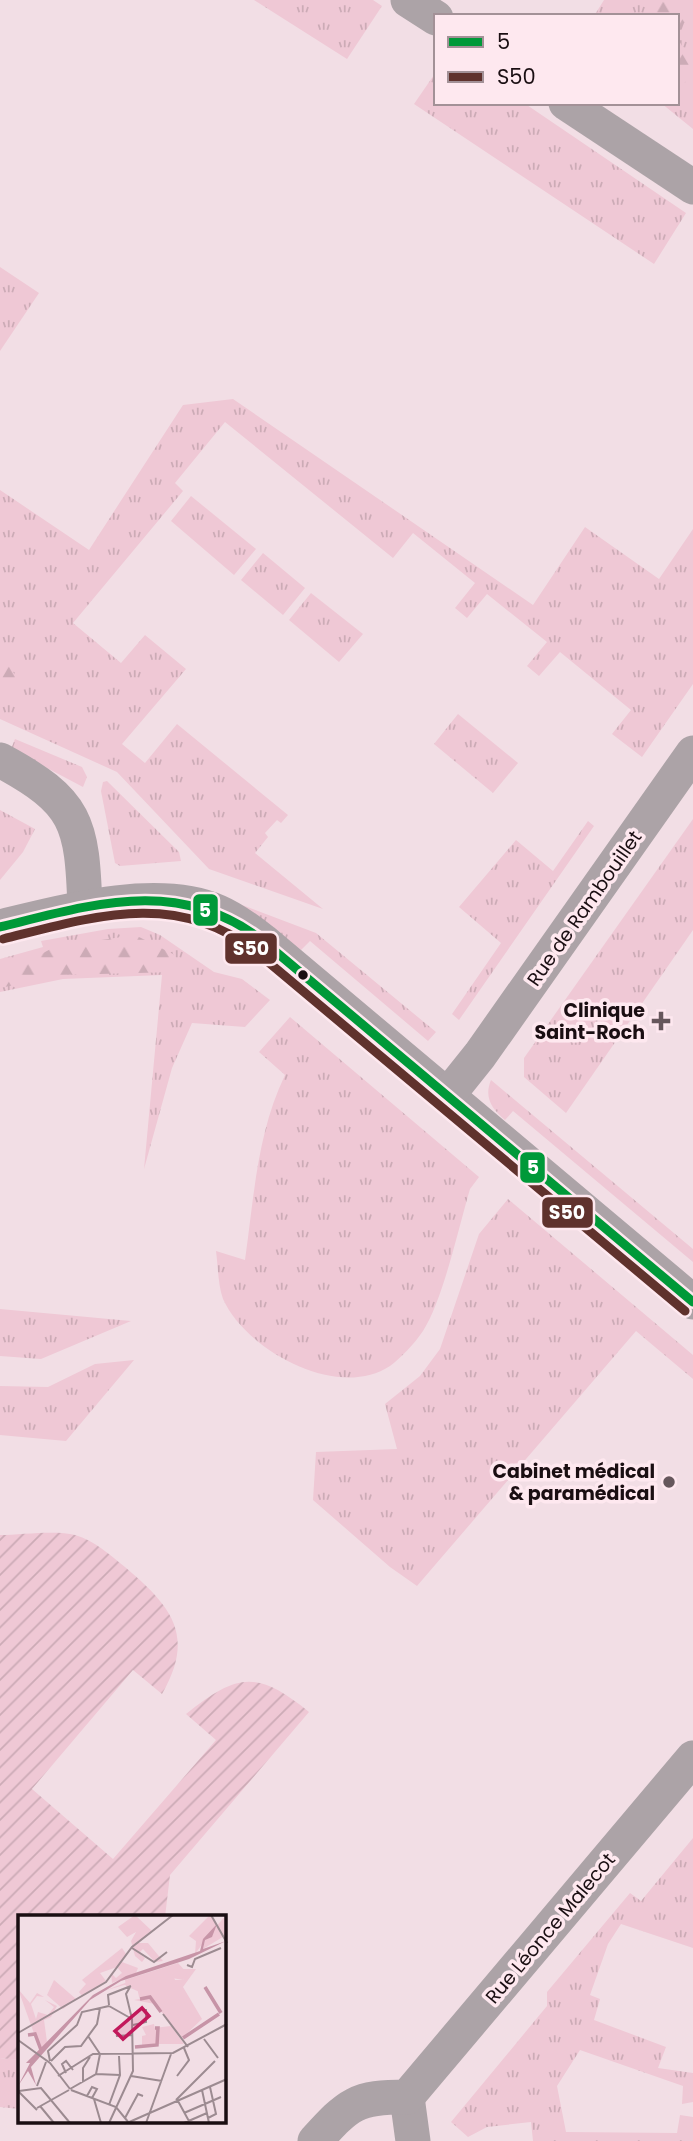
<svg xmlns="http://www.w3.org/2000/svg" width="693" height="2141" font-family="Poppins,sans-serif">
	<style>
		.grass { fill: url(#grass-tufts) }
		.forest { fill: url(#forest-firs) }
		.garden { fill: url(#garden-furrows) }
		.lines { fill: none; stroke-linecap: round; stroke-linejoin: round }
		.minor { stroke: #aca3a7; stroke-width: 35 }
		.bus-1-casing { stroke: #fee8ef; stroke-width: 14 }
		.bus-2-casing { stroke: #fee8ef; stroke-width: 14 }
		.bus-1 { stroke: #009939; stroke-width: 9 }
		.bus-2 { stroke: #60322d; stroke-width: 9 }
		.bus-dot { fill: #1a0e12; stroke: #fee8ef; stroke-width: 2.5 }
		.poi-dot { fill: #66575c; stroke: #fee8ef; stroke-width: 2.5 }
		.labels { text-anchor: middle; stroke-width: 7; stroke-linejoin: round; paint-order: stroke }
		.street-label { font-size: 19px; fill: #1a0e12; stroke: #fee8ef }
		.poi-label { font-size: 19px; font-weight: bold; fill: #1a0e12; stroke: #fee8ef; text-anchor: end }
		.inset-river { fill: none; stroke: #c794a7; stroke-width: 3.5 }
		.inset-road { fill: none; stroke: #9c8b91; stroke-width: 2 }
		.view { fill: #c2185b; fill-opacity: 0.15; stroke: #c2185b; stroke-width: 3.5 }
		.inset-edge { fill: none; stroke: #1a0e12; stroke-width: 3.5 }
		.line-badge { stroke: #fee8ef; stroke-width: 2.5 }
		.badge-label { font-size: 19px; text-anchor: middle; font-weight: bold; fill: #fff }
	</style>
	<defs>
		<pattern id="grass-tufts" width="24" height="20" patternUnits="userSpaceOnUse" patternTransform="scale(1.75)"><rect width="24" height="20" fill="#efc8d5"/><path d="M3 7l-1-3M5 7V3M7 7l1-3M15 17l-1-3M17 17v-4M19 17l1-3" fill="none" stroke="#ccabb6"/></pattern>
		<pattern id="forest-firs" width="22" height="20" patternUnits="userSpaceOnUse" patternTransform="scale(1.75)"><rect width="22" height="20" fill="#efc8d5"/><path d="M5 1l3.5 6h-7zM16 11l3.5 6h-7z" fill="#ccabb6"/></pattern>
		<pattern id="garden-furrows" width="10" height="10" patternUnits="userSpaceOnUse" patternTransform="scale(1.75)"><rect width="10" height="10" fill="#efc8d5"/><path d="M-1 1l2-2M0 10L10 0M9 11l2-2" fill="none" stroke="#ccabb6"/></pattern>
	</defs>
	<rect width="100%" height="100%" fill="#f2dee5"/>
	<g class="grass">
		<polygon points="254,0 373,0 382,6 347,59"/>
		<polygon points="604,0 693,0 693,129 661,103 677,103 677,16 594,16"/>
		<polygon points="436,72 436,103 524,103 686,213 654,264 414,104"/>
		<polygon points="0,267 39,293 0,351"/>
		<polygon points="233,399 533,605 585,527 659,579 693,529 693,684 642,757 612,734 631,710 560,652 539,676 527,666 547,642 487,594 467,618 455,608 475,583 413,533 393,558 225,422 175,483 183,491 73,623 121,663 145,635 186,669 122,744 145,763 177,724 288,815 281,823 277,820 265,833 268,837 255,853 323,909 209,869 117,772 0,719 0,490 89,550 183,405"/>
		<polygon points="191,496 256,549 234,575 171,521"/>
		<polygon points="263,553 305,588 283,615 241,580"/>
		<polygon points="311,593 363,634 339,662 289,620"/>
		<polygon points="458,714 518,763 493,793 434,744"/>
		<polygon points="15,739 82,767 87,777 83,787 11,749"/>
		<polygon points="107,781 179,852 181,861 120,866 115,863 101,791 103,782"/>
		<polygon points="0,810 35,829 23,852 0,880"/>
		<polygon points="693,819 693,930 566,1113 524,1077 524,1058"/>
		<polygon points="588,821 594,826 459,1020 452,1014 501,943 459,907 516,840 553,871"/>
		<polygon points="229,900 316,933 436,1032 428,1041 310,941 301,950"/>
		<polygon points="141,927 160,935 214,972 242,979 270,1000 245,1027 192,1023 172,1068 144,1169 162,975 63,979 0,992 0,959 43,947 41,941 108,929"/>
		<path d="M290,1017L479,1177L470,1189C459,1226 443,1300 423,1331C415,1343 401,1358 390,1366C337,1401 246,1350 223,1299C218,1285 218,1266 216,1251L245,1260C254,1197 257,1133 285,1075L259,1052Z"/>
		<path d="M491,1080L693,1249V1262L513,1111L505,1120C491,1108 484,1097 491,1080Z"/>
		<polygon points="508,1199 693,1355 693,1379 636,1331 417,1586 390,1567 313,1500 316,1452 397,1449 385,1404 420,1376 440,1349 479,1234"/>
		<polygon points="0,1309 131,1321 41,1359 0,1356"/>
		<polygon points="134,1360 66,1441 0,1435 0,1386 48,1387 95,1364"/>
		<polygon points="693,1838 693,1948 621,1924 608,1944 590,1995 600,1999 594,2020 666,2047 658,2068 693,2073 693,2102 682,2104 683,2086 580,2050 557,2086 566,2132 677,2133 680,2115 693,2117 693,2141 533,2141 531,2122 487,2127 468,2137 451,2122 547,2006 547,1992 630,1893 641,1901"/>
		<polygon points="0,2058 19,2060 19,2109 0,2107"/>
	</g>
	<g class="forest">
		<polygon points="652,0 693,0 693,20 684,23 678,39 692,63 693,75 681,86 677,86 677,16 648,16"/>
		<polygon points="0,658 11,668 22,688 0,701"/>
		<polygon points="135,935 173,954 179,962 175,972 62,975 0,988 0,964 31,960 54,947"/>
	</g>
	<path class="garden" d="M0,1535C21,1535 56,1530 75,1535C95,1541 110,1555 125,1567C171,1606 196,1635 162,1694L133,1670L32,1789L113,1859L216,1740L186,1714C237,1674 256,1669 309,1712L170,1875L165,1917H19V2060L0,2058Z"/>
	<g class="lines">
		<g class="minor">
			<polyline points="408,0 436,18"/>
			<polyline points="566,103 693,187"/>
			<path d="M0,760C78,802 82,822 85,908"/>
			<path d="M0,927C61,912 158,885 218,912C234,919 249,930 263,941L693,1302"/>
			<polyline points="448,1095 480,1055 693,753"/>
			<polyline points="407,2097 413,2141"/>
			<path d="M315,2141C349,2104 355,2097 407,2097L693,1758"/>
		</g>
		<g class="bus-1-casing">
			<path id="bus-1" d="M0,927C94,904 180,876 263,941L693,1302"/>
		</g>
		<g class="bus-2-casing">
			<path id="bus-2" d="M3,939C92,917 176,889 255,951L685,1311"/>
		</g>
		<use href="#bus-1" class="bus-1"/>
		<use href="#bus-2" class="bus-2"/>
	</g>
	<circle class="bus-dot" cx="303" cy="975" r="6"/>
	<g class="poi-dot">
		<path d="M657.5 1010.5h7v7h7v7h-7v7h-7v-7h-7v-7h7z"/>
		<circle cx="669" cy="1482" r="7"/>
	</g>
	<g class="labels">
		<g class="street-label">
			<text transform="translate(584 908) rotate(-55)" y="7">Rue de Rambouillet</text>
			<text transform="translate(550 1928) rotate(-50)" y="7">Rue Léonce Malecot</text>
		</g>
		<g class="poi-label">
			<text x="645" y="1017">Clinique<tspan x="645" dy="22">Saint-Roch</tspan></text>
			<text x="655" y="1478">Cabinet médical<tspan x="655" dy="22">&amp; paramédical</tspan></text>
		</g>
	</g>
	<g transform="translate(18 1915)">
		<rect width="208" height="208" fill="#f2dee5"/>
		<path d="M117,0L134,16L120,28H130L145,46L137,47L125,34L121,38L127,43L124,47L117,41L113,26L118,17L109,22L100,12ZM192,0L199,9L177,39L178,26L171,21ZM104,33L108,39L104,47L120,53L118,58L94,68L93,58L98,63L104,58L99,52L82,58L88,66L64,81L61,77L68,69L64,65ZM36,65L58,84L45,94L29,80Z" fill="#efc8d5"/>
		<path d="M208,0V20L185,34L187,25ZM152,51L157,65H165L168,58L163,54H178L165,72L184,104L164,123L137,89L116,85L127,83L121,82L119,72L106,70L86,76ZM0,74L12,88L19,78L26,82L19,81L13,89L18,104L20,97L30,100L36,92L27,85L39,91L33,102L26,105L29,127L22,135Z" fill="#efc8d5"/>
		<path d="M136,109L140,130L124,132V121L128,120L124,112Z" fill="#efc8d5"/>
		<path d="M160,48L169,58L165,65L154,63L133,82L108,71L107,65ZM153,111L166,129H138L136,113Z" fill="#efc8d5"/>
		<path d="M199,9L194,22L187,25L185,34L208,26L171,44L103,66L72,85L13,152L18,170L10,156L0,171L12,148H8L75,80L108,61L182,36L185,24Z" fill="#c794a7"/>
		<path class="inset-river" d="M187,72L203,98M122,84L132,82L143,97M10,120L17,119L23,135M165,123L201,99M117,132L139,130L140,113H137"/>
		<path class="inset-road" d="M193,0L209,28M114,33L136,47L149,37M169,50L174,52L177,44L203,33M112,72L108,79L114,104M91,90L90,80L113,71M91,91L114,104M145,99L170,132M115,110L128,107V94M0,118L88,67L114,32L155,0M102,120L98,121L115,120M70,121L82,139M186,124L200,143M0,125L32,148L52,174M32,146L30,136L59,110L64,97L91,91M33,146L47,132L63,131L79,109L82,93M48,158L44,149L48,146L55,155M78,159L102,160M40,161L75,139L155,138L209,109M113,161L144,166M159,161L171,145L166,133M65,167V153L72,142M19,171L28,147M52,174L78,159L82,139M53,175L98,192L111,208M184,175L191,208M0,176L19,195M1,176L23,173L52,208M69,181L74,172L79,174L74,183M76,184L83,208M158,185L197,146M160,186L172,208M91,190L102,160L101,141M22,191L36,208M19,193L51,175M166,198L203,182M107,203L120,179L125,181M190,203L198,199L192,172M91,208L115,156L114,104M109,208L209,164M128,208L153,139M166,208L189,198"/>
		<path class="view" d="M124,93L131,101L105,124L97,116Z"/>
		<rect width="208" height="208" class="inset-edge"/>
	</g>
	<g class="line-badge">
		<rect x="192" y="893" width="27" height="34" rx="7" fill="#009939"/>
		<rect x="224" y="932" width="54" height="33" rx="7" fill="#60322d"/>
		<rect x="519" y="1151" width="27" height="33" rx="7" fill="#009939"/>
		<rect x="541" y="1196" width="53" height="33" rx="7" fill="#60322d"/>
	</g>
	<g class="badge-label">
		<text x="205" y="917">5</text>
		<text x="251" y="955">S50</text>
		<text x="533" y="1174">5</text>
		<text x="567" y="1219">S50</text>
	</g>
	<rect x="434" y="14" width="245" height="91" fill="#fee8ef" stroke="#a39197" stroke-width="2"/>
	<rect x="448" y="37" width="35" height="10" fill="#009939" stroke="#a39197" stroke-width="2"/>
	<text x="497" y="49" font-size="21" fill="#1a0e12">5</text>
	<rect x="448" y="72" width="35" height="10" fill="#60322d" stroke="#a39197" stroke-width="2"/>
	<text x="497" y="84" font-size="21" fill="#1a0e12">S50</text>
</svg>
